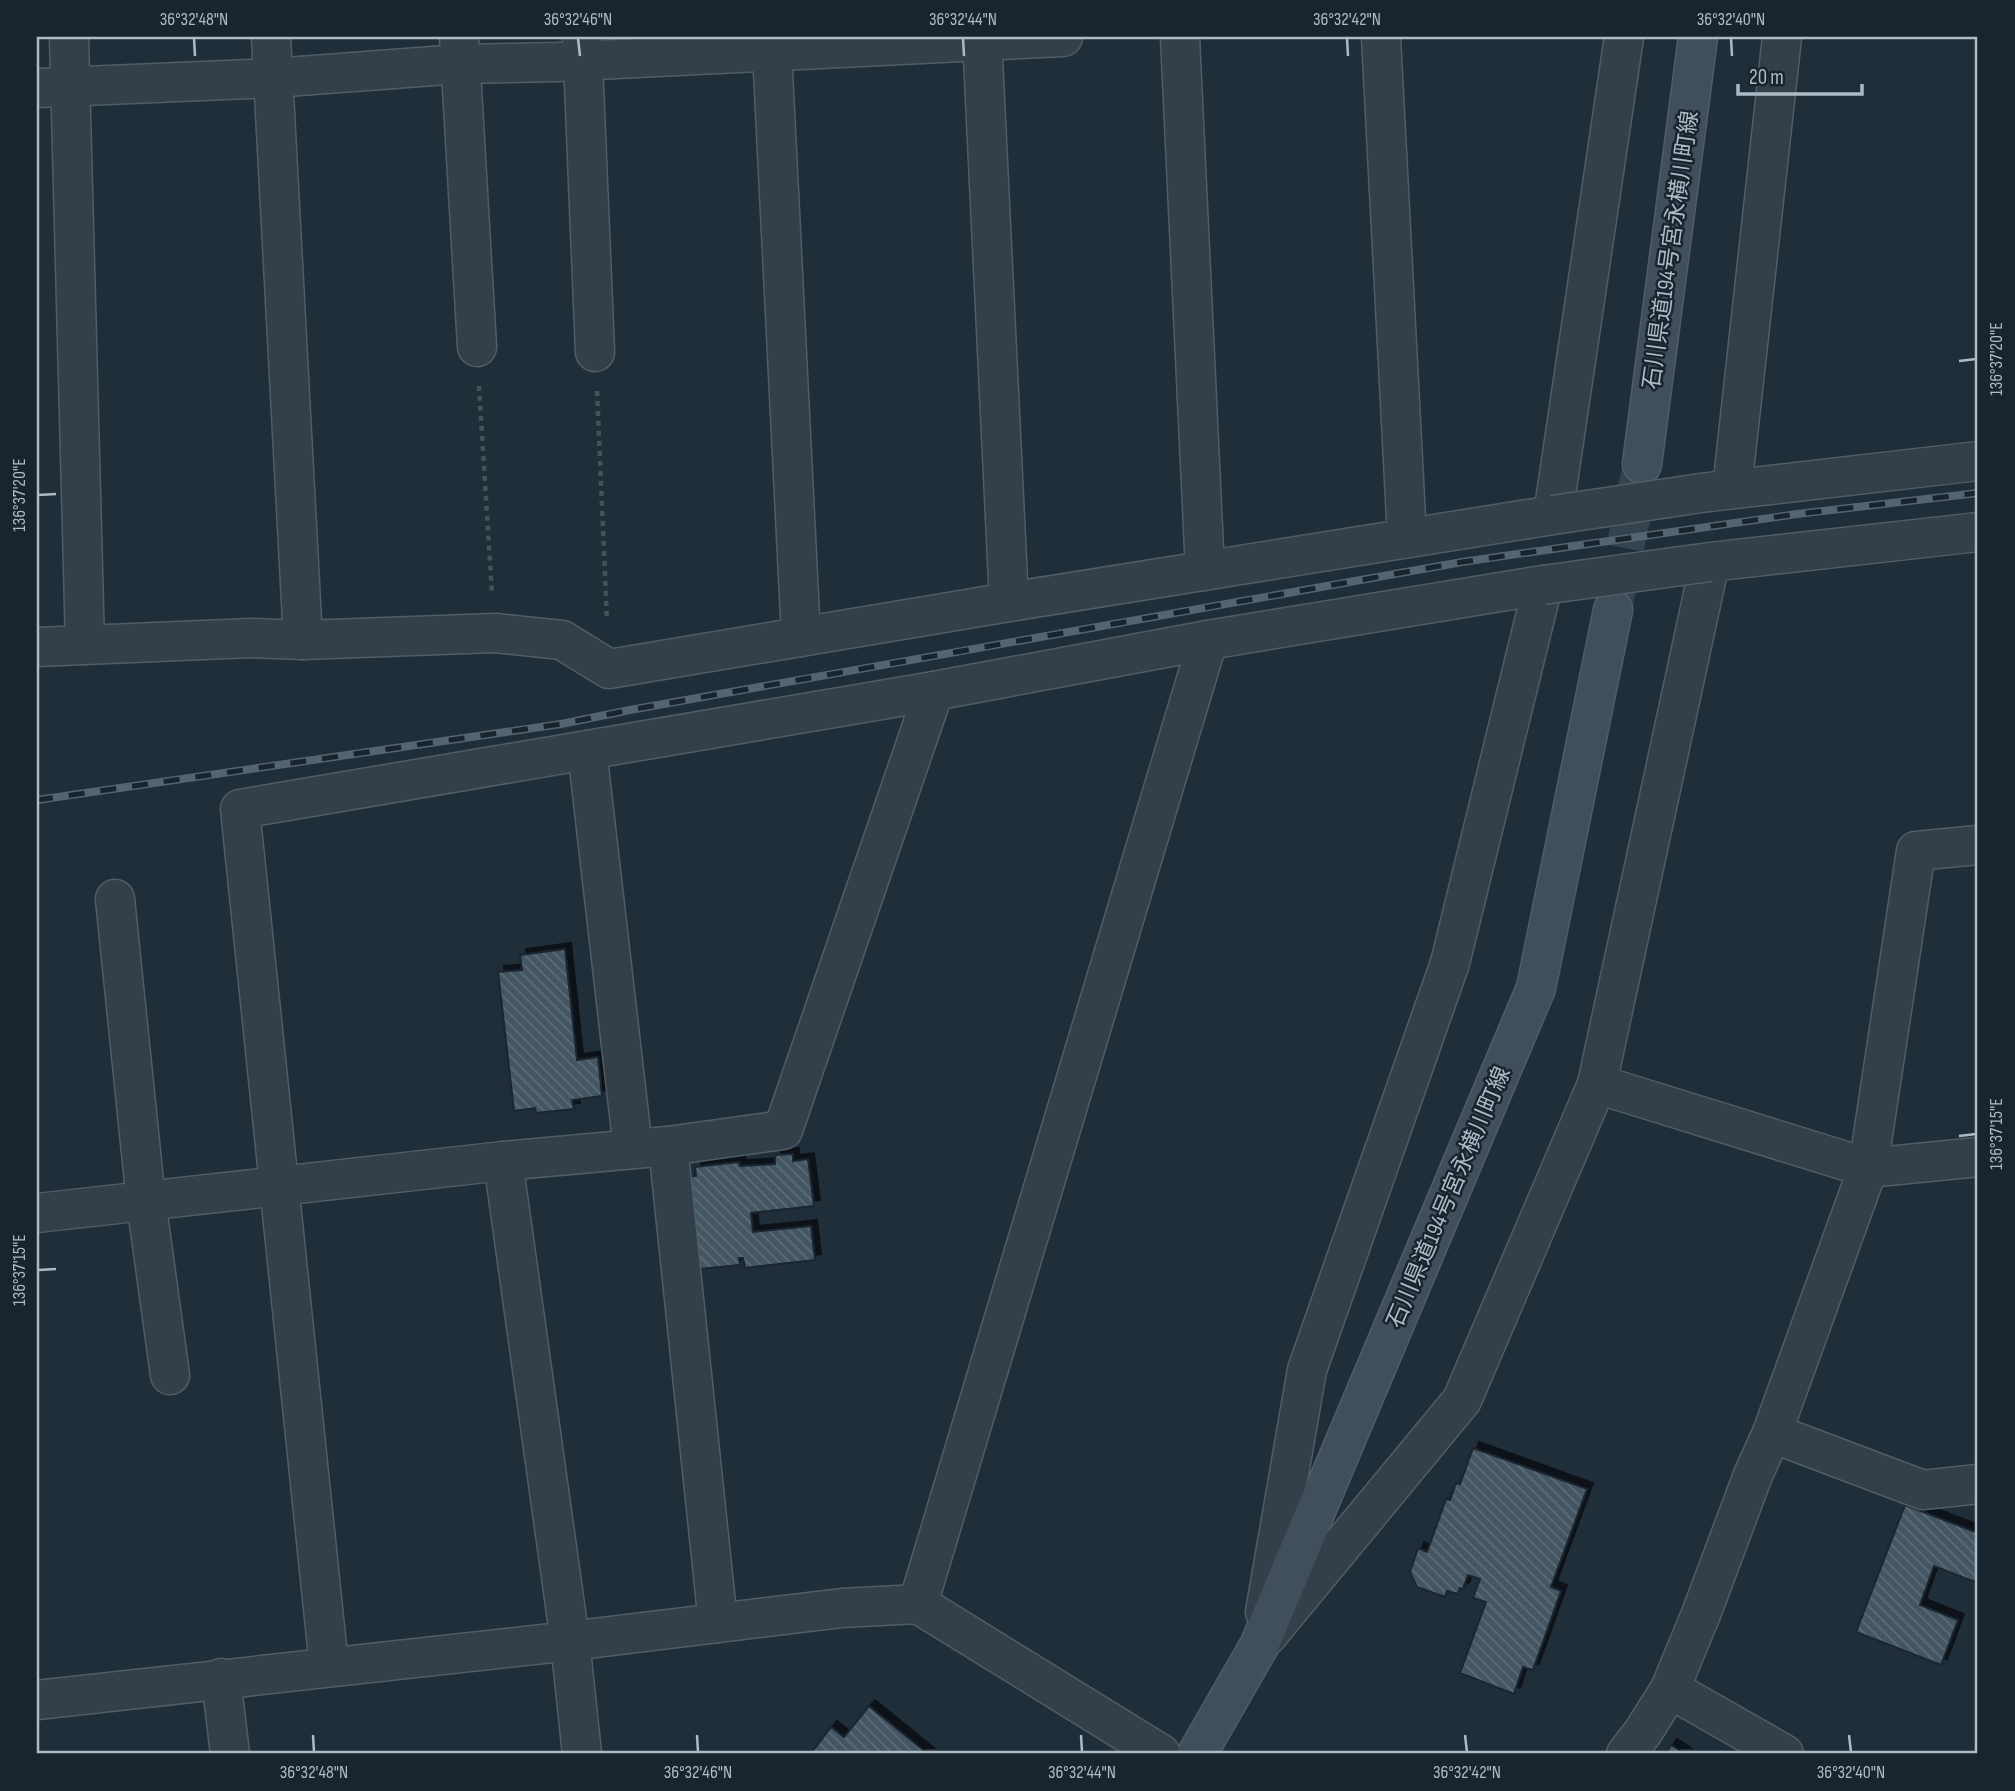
<svg xmlns="http://www.w3.org/2000/svg" width="2015" height="1791" font-family="'Sofia Sans Condensed','Noto Sans JP',sans-serif">
	<style>
		.building { fill: url(#building-back-hatch); stroke: #1a2630; stroke-width: 2; filter: url(#shadow) }
		.lines { fill: none; stroke-linecap: round; stroke-linejoin: round }
		.secondary-tunnel { stroke: #34434e; stroke-width: 38; stroke-dasharray: 38 19; stroke-linecap: butt }
		.street-casing { stroke: #505d67; stroke-width: 41 }
		.secondary-casing { stroke: #505d67; stroke-width: 41 }
		.path { stroke: #3f5656; stroke-width: 4.5; stroke-dasharray: 5 5; stroke-linecap: butt }
		.street { stroke: #334049; stroke-width: 38 }
		.secondary { stroke: #414f5d; stroke-width: 38 }
		.rail-casing { stroke: #546471; stroke-width: 8 }
		.rail { stroke: #18242e; stroke-width: 5; stroke-dasharray: 16; stroke-linecap: butt }
		.street-bridge-casing { stroke: #505d67; stroke-width: 41; stroke-linecap: butt }
		.street-bridge { stroke: #334049; stroke-width: 38 }
		.ticks { fill: none; stroke: #adbbc6; stroke-width: 2.5 }
		.labels { text-anchor: middle; stroke-width: 5; stroke-linejoin: round; paint-order: stroke }
		.street-label { font-size: 23px; fill: #adbbc6; stroke: #18242e }
		.neatline { fill: none; stroke: #adbbc6; stroke-width: 2.5 }
		.ticks-label { font-size: 18px; text-anchor: middle; fill: #adbbc6 }
	</style>
	<defs>
		<pattern id="building-back-hatch" width="6" height="6" patternUnits="userSpaceOnUse" patternTransform="scale(1.75)"><rect width="6" height="6" fill="#455663"/><path d="M-1 5l2 2M0 0l6 6M5-1l2 2" fill="none" stroke="#5d6c78"/></pattern>
		<filter id="shadow"><feDropShadow dx="6" dy="-6" stdDeviation="0" flood-color="#0009"/></filter>
	</defs>
	<rect width="100%" height="100%" fill="#1f2e39"/>
	<g class="building">
		<polygon points="565,949 577,1060 598,1057 602,1096 572,1100 574,1109 536,1113 535,1108 514,1111 498,972 522,970 520,955"/>
		<polygon points="793,1154 793,1161 808,1159 814,1206 751,1213 753,1232 811,1226 815,1260 745,1268 743,1258 739,1258 740,1265 700,1269 689,1177 696,1176 695,1167 739,1162 740,1166 775,1164 775,1155"/>
		<polygon points="1473,1448 1587,1489 1551,1587 1561,1591 1533,1670 1523,1667 1514,1694 1460,1673 1486,1602 1473,1598 1480,1579 1468,1575 1463,1589 1460,1588 1458,1594 1447,1591 1445,1597 1417,1587 1410,1572 1418,1548 1427,1552 1446,1499 1450,1500 1456,1483 1460,1484"/>
		<polygon points="1905,1505 1978,1533 1978,1572 1975,1582 1934,1566 1920,1605 1958,1620 1941,1665 1856,1632"/>
		<polygon points="869,1706 928,1754 815,1754 812,1752 831,1727 844,1737"/>
		<polygon points="1671,1745 1685,1754 1665,1754"/>
	</g>
	<g class="lines">
		<polyline class="secondary-tunnel" points="1614,604 1642,464"/>
		<g class="street-casing">
			<g id="street">
				<polyline points="69,37 85,645"/>
				<polyline points="271,37 303,640"/>
				<polyline points="459,37 477,347"/>
				<polyline points="582,37 595,352"/>
				<polyline points="982,37 1009,602"/>
				<polyline points="1180,37 1205,571"/>
				<polyline points="1381,37 1407,538"/>
				<polyline points="772,51 801,637"/>
				<polyline points="37,88 273,78 460,64 557,62 1063,37"/>
				<polyline points="1732,489 1782,37"/>
				<polyline points="1709,492 1978,461"/>
				<polyline points="37,647 251,638 303,640 495,633 562,640 609,669 1009,602 1553,515 1624,37"/>
				<polyline points="587,750 633,1149"/>
				<polyline points="115,899 146,1201 170,1375"/>
				<polyline points="1597,1084 1868,1168 1978,1157"/>
				<polyline points="668,1146 718,1623"/>
				<polyline points="503,1161 570,1641 582,1754"/>
				<polyline points="37,1213 503,1161 668,1146 783,1130 934,691 1208,640 1543,585 1450,963 1307,1370 1265,1612"/>
				<polyline points="1772,1433 1923,1490 1978,1484"/>
				<polyline points="918,1604 1208,640"/>
				<polyline points="1267,1636 1462,1400 1597,1084 1710,562 1978,532"/>
				<polyline points="329,1666 240,809 934,691"/>
				<polyline points="221,1678 230,1754"/>
				<polyline points="1670,1689 1784,1754"/>
				<polyline points="37,1700 570,1641 842,1608 918,1604 1161,1754"/>
				<polyline points="1626,1754 1643,1732 1670,1689 1701,1614 1753,1475 1772,1433 1868,1168 1916,851 1978,845"/>
			</g>
		</g>
		<g class="secondary-casing">
			<g id="secondary">
				<polyline points="1642,464 1698,37"/>
				<polyline points="1197,1754 1259,1646 1536,988 1613,610"/>
			</g>
		</g>
		<g class="path">
			<polyline points="479,386 492,594"/>
			<polyline points="597,391 607,620"/>
		</g>
		<use href="#street" class="street"/>
		<use href="#secondary" class="secondary"/>
		<g class="rail-casing">
			<polyline id="rail" points="37,800 561,724 630,710 1462,562 1797,514 1978,493"/>
		</g>
		<use href="#rail" class="rail"/>
		<g class="street-bridge-casing">
			<g id="street-bridge">
				<polyline points="1553,515 1708,492"/>
				<polyline points="1543,585 1710,562"/>
			</g>
		</g>
		<use href="#street-bridge" class="street-bridge"/>
	</g>
	<path class="ticks" d="M194,38L195,56M578,38L580,56M963,38L964,56M1347,38L1348,56M1731,38L1732,56M1959,361L1976,359M38,495L56,494M1959,1136L1976,1134M38,1270L56,1269M313,1735L314,1752M697,1735L698,1752M1081,1735L1082,1752M1465,1735L1467,1752M1849,1735L1851,1752"/>
	<g class="labels">
		<g class="street-label">
			<text transform="translate(1670 250) rotate(-82)" y="8">石川県道194号宮永横川町線</text>
			<text transform="translate(1448 1197) rotate(-67)" y="8">石川県道194号宮永横川町線</text>
		</g>
	</g>
	<rect width="2015" height="1791" fill="none" stroke="#18242e" stroke-width="77"/>
	<path d="M1738 84v10h124v-10" fill="none" stroke="#adbbc6" stroke-width="3.5"/>
	<text x="1749" y="84" font-size="21" fill="#adbbc6" stroke="#18242e" stroke-width="5" paint-order="stroke">20 m</text>
	<rect x="38" y="38" width="1938" height="1714" class="neatline"/>
	<g class="ticks-label">
		<text x="194" y="25">36°32'48"N</text>
		<text x="578" y="25">36°32'46"N</text>
		<text x="963" y="25">36°32'44"N</text>
		<text x="1347" y="25">36°32'42"N</text>
		<text x="1731" y="25">36°32'40"N</text>
		<text transform="translate(1996 359) rotate(-90)" y="6">136°37'20"E</text>
		<text transform="translate(19 495) rotate(-90)" y="6">136°37'20"E</text>
		<text transform="translate(1996 1134) rotate(-90)" y="6">136°37'15"E</text>
		<text transform="translate(19 1270) rotate(-90)" y="6">136°37'15"E</text>
		<text x="314" y="1778">36°32'48"N</text>
		<text x="698" y="1778">36°32'46"N</text>
		<text x="1082" y="1778">36°32'44"N</text>
		<text x="1467" y="1778">36°32'42"N</text>
		<text x="1851" y="1778">36°32'40"N</text>
	</g>
</svg>
